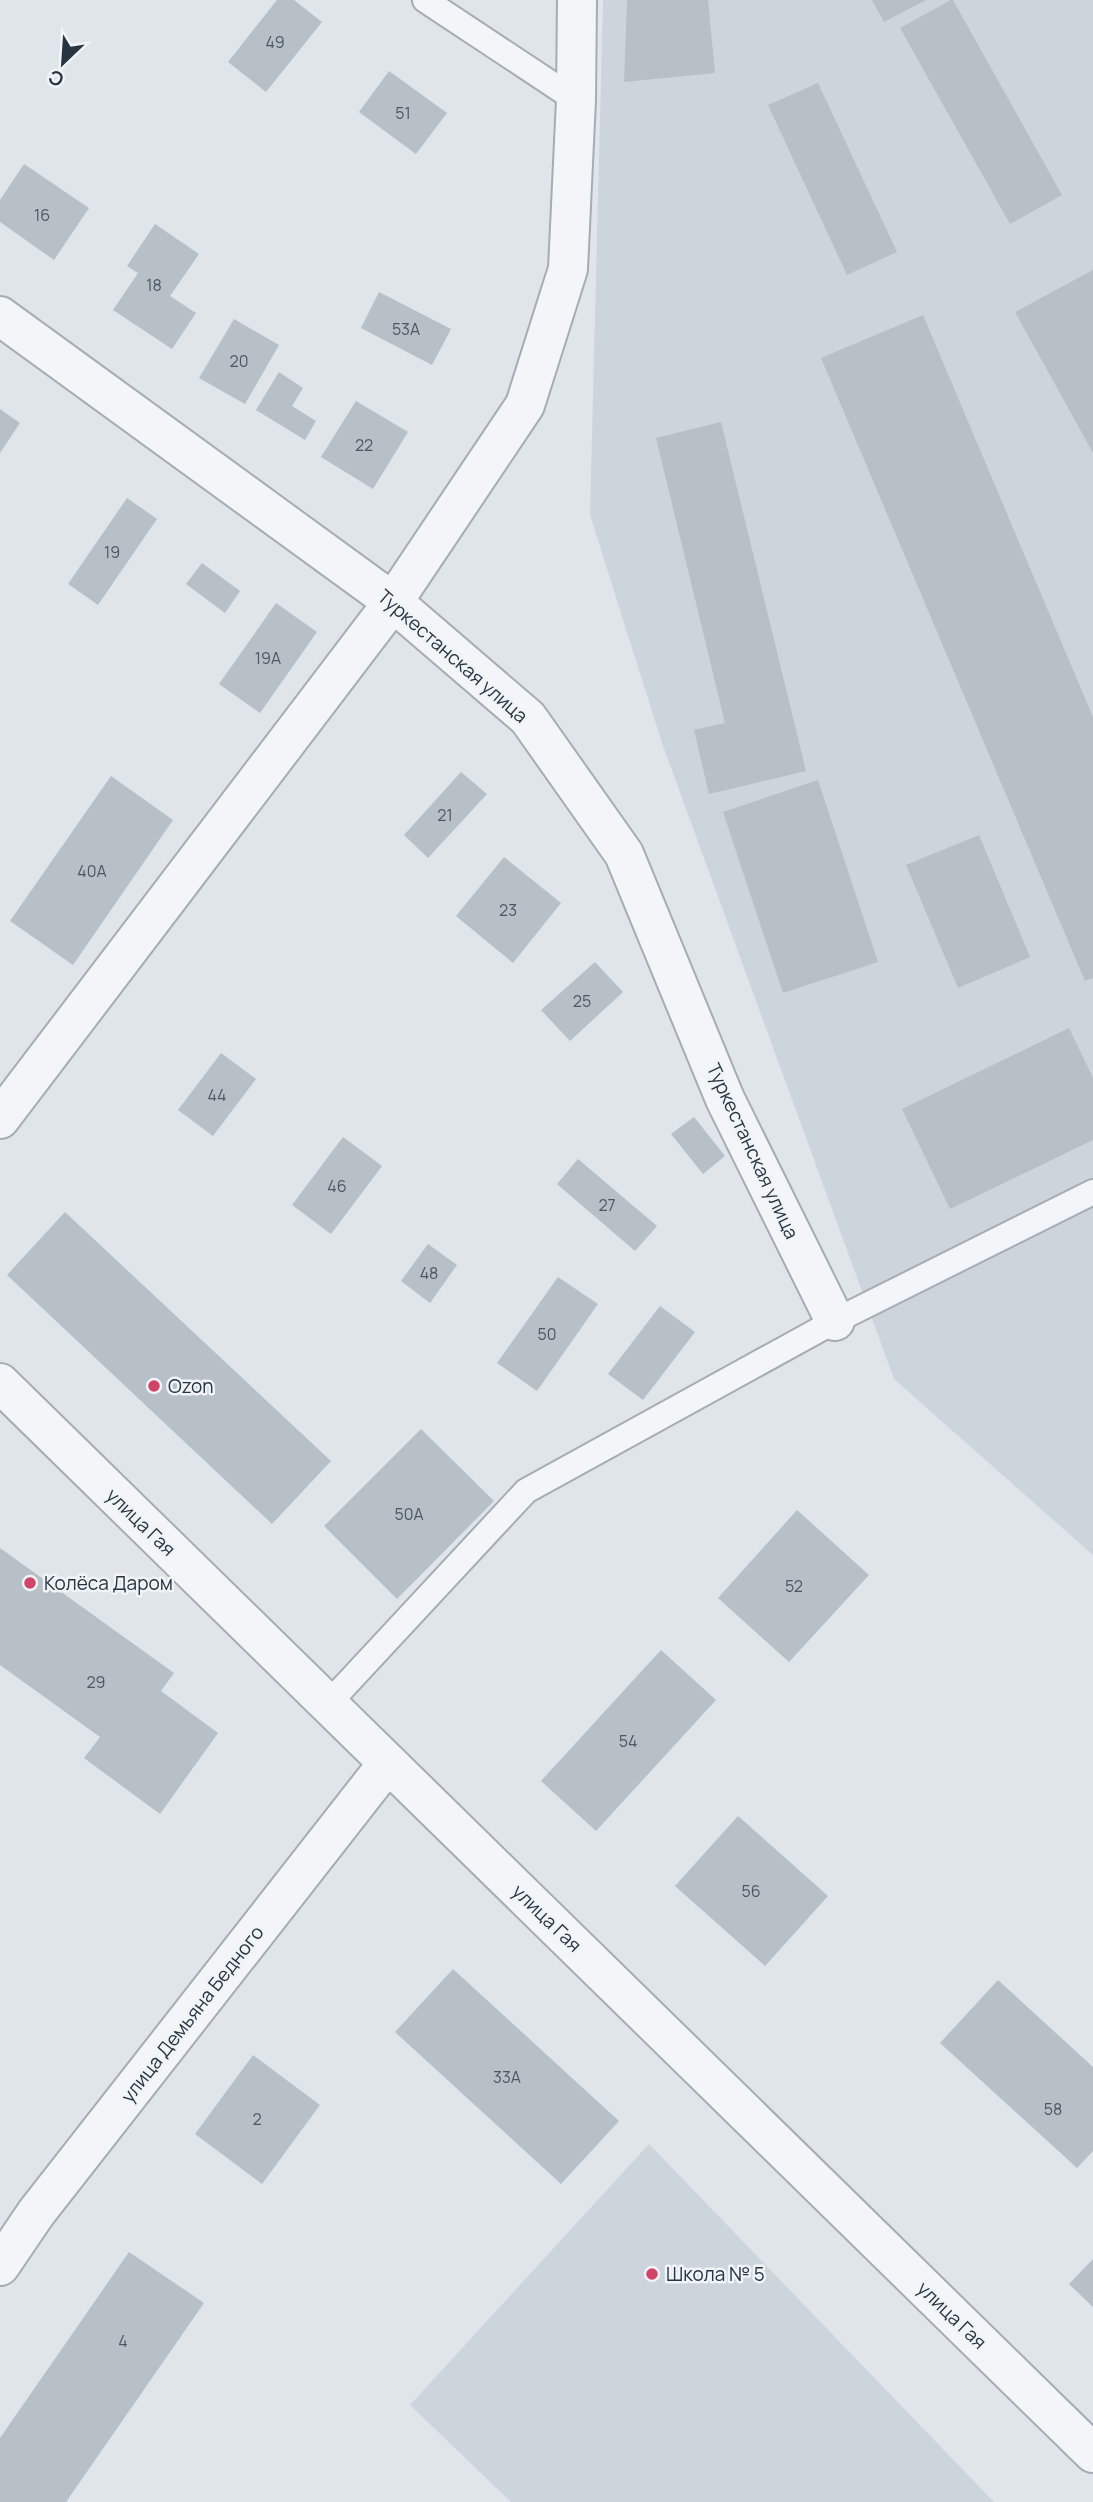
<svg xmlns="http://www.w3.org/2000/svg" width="1093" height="2502" font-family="Manrope,sans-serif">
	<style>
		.built { fill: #ced4dc }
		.building { fill: #b7bfc7 }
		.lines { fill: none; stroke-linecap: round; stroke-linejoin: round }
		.lane-casing { stroke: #a5acb4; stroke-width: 28 }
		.street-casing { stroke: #a5acb4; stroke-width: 42 }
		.lane { stroke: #f3f5f8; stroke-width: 24 }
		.street { stroke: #f3f5f8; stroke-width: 38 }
		.poi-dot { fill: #d14367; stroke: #f0f4f7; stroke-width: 2.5 }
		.labels { text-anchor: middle; stroke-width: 5; stroke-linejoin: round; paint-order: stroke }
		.number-label { font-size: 16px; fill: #4c5763 }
		.street-label { font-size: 19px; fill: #283442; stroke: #f0f4f7 }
		.poi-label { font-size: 19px; fill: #283442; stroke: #f0f4f7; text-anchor: start }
	</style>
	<rect width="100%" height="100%" fill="#e0e5ea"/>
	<g class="built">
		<polygon points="603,0 1093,0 1093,1555 894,1379 662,743 590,515"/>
		<polygon points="649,2144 994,2502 511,2502 410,2405"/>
	</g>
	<g class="building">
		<polygon points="277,0 294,0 322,22 266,92 228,62"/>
		<polygon points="627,0 708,0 715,73 624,82"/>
		<polygon points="872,0 926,0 884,22"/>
		<polygon points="951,0 953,0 1062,195 1010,224 900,28"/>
		<polygon points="389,71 447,113 416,154 359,112"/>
		<polygon points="818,83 897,252 847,275 768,105"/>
		<polygon points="24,164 89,208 54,260 0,222 0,200"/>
		<polygon points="155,224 199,254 170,296 196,313 172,349 113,310 138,273 127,266"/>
		<polygon points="1093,270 1093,453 1015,312"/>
		<polygon points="379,292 451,329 432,365 361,328"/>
		<polygon points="923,315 1093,717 1093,978 1085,981 821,358"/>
		<polygon points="234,319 279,345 245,404 199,378"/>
		<polygon points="279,372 303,388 292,406 316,421 305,440 256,410"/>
		<polygon points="356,401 408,432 373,489 321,457"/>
		<polygon points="0,409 20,423 0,453"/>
		<polygon points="721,422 806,771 709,794 694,730 725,723 656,438"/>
		<polygon points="127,498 157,519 98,605 68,584"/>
		<polygon points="202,563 240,591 225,613 186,584"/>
		<polygon points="276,603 317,632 260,713 219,684"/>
		<polygon points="461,772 487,794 428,858 404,835"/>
		<polygon points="111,776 173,820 73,965 10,921"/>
		<polygon points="818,780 878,962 783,993 723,812"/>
		<polygon points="979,835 1030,957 958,988 906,865"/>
		<polygon points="504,857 561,903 513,963 456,916"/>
		<polygon points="595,962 623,992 570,1041 541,1010"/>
		<polygon points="1069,1028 1093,1078 1093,1140 950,1209 902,1109"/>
		<polygon points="221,1053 256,1079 213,1136 178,1110"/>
		<polygon points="694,1117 725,1156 703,1174 671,1134"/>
		<polygon points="343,1137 382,1166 331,1234 292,1205"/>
		<polygon points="578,1159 657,1226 635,1251 557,1184"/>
		<polygon points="65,1212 331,1461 272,1524 7,1275"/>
		<polygon points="428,1244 457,1265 430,1303 401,1281"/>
		<polygon points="558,1277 598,1304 537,1391 497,1363"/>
		<polygon points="660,1306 695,1332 643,1400 608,1374"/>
		<polygon points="421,1429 494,1501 397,1599 324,1526"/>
		<polygon points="797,1510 869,1575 789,1662 718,1598"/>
		<polygon points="0,1548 174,1673 161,1691 218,1733 160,1814 84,1758 100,1737 0,1665"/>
		<polygon points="661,1650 716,1700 596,1831 541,1781"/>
		<polygon points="738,1816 828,1896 765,1966 675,1886"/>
		<polygon points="453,1969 619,2121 561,2184 395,2032"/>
		<polygon points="998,1980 1093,2067 1093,2151 1077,2168 940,2043"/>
		<polygon points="253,2055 320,2105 262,2184 195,2134"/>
		<polygon points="129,2252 204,2303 66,2502 0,2502 0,2438"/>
		<polygon points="1093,2259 1093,2307 1069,2284"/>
	</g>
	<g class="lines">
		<g class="lane-casing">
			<g id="lane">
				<polyline points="425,0 576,100"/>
				<polyline points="328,1704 526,1491 835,1321 1093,1192"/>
			</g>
		</g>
		<g class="street-casing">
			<g id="street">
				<polyline points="0,316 393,602 528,718 624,854 725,1099 835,1321"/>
				<polyline points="0,1119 393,602 525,405 568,269 576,100 577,0"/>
				<polyline points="0,1383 1093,2453"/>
				<polyline points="0,2266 36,2213 388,1763"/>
			</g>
		</g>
		<use href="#lane" class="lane"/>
		<use href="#street" class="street"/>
	</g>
	<g class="poi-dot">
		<circle cx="154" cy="1386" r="7"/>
		<circle cx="30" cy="1583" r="7"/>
		<circle cx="652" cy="2274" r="7"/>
	</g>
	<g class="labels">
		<g class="number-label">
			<text x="275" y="48">49</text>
			<text x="403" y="119">51</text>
			<text x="42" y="221">16</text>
			<text x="154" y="291">18</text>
			<text x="406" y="335">53А</text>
			<text x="239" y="367">20</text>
			<text x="364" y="451">22</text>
			<text x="112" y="558">19</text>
			<text x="268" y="664">19А</text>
			<text x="445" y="821">21</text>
			<text x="92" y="877">40А</text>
			<text x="508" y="916">23</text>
			<text x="582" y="1007">25</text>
			<text x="217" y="1101">44</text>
			<text x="337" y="1192">46</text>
			<text x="607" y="1211">27</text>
			<text x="429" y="1279">48</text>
			<text x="547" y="1340">50</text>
			<text x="409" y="1520">50А</text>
			<text x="794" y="1592">52</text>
			<text x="96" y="1688">29</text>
			<text x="628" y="1747">54</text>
			<text x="751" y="1897">56</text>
			<text x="507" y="2083">33А</text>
			<text x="1053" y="2115">58</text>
			<text x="257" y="2125">2</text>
			<text x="123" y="2347">4</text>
		</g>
		<g class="street-label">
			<text transform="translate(453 656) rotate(41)" y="7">Туркестанская улица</text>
			<text transform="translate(753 1151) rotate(65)" y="7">Туркестанская улица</text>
			<text transform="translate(141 1522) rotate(44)" y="7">улица Гая</text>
			<text transform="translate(547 1918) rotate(44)" y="7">улица Гая</text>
			<text transform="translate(192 2014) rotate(-52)" y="7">улица Демьяна Бедного</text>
			<text transform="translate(952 2315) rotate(44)" y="7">улица Гая</text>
		</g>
		<g class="poi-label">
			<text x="168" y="1393">Ozon</text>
			<text x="44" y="1590">Колёса Даром</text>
			<text x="666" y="2281">Школа № 5</text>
		</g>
	</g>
	<g transform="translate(63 63) rotate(205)" stroke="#f0f4f7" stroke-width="5" paint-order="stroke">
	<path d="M0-5L12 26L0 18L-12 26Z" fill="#283442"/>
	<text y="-10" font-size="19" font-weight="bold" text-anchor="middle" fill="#283442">С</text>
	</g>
</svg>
